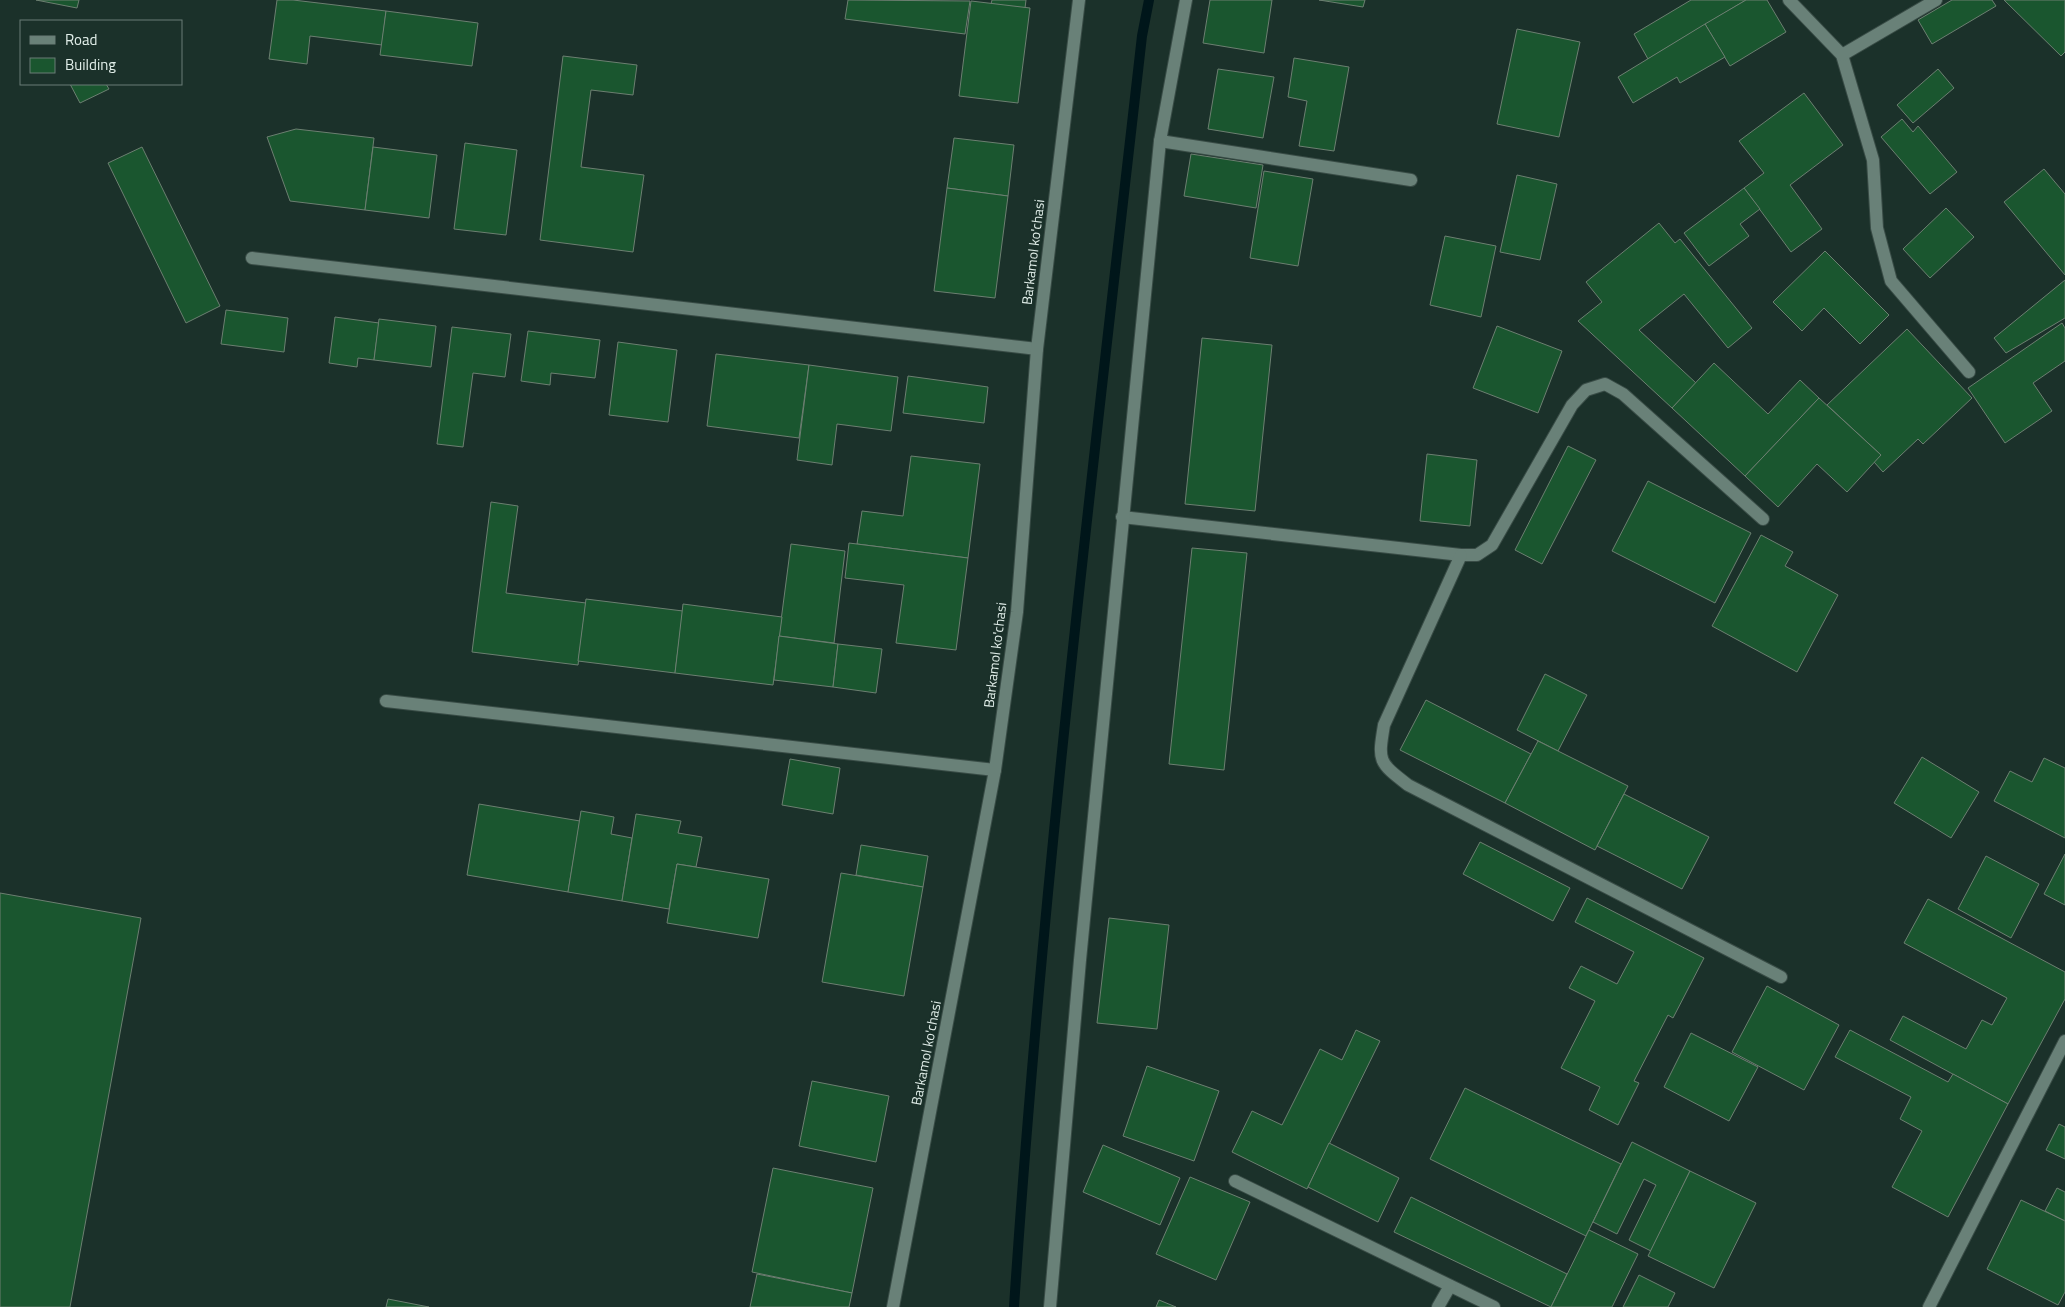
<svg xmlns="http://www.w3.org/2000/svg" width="2065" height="1307" font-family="'Titillium Web',sans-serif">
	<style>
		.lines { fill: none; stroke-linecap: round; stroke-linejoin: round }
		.stream { stroke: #00161a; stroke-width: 10 }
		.building { fill: #1a562f; stroke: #6c7f71 }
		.service-casing { stroke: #394c46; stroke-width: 14 }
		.minor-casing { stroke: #394c46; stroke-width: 14 }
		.service { stroke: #698178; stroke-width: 12 }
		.minor { stroke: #698178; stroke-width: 12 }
		.labels { text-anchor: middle; stroke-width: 4; stroke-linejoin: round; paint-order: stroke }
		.street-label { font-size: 14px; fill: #e1eee9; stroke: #1b312a }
	</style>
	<rect width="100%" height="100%" fill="#1b312a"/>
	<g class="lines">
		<path class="stream" d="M1014,1307C1042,882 1094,459 1142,36L1149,0"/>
	</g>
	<g class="building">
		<polygon points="36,0 79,0 77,8"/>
		<polygon points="277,0 293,0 386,11 382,45 310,36 307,64 269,59"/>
		<polygon points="848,0 970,1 965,34 845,19"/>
		<polygon points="992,0 1026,0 1025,8 991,4"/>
		<polygon points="1210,0 1272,0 1264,53 1203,43"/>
		<polygon points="1319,0 1365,0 1363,7"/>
		<polygon points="1691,0 1746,0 1648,59 1634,34"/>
		<polygon points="1746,0 1767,0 1786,32 1730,66 1705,24"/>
		<polygon points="1952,0 1992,0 1996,6 1932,44 1918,20"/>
		<polygon points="2004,0 2065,0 2065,52 2061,56"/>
		<polygon points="971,1 1030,8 1018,103 959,96"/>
		<polygon points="386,11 478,23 472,66 380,55"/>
		<polygon points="1705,24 1725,57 1680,83 1677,77 1633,103 1618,77"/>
		<polygon points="1517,29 1580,42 1559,137 1497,124"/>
		<polygon points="563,56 637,65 633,95 591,90 581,167 644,175 633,252 540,240"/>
		<polygon points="1294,58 1349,67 1334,151 1299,146 1307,101 1288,97"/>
		<polygon points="1218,69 1274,77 1263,138 1208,129"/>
		<polygon points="1938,69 1954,88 1913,123 1897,105"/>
		<polygon points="70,84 106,84 109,89 80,103"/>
		<polygon points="1804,93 1843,145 1790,185 1822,229 1791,252 1744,188 1764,173 1739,141"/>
		<polygon points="1902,119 1913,132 1918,126 1957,172 1930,194 1881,137"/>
		<polygon points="296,129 374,138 365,210 290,201 267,137"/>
		<polygon points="954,138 1014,145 1008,196 947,188"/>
		<polygon points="465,143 517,150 506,235 454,229"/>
		<polygon points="142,147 220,306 186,323 108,163"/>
		<polygon points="373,147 437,155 429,218 365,210"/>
		<polygon points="1191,154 1263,165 1256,208 1184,196"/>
		<polygon points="2044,169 2065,194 2065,275 2004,202"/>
		<polygon points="1264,171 1313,179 1298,266 1250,258"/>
		<polygon points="1517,175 1557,184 1540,260 1500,252"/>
		<polygon points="947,188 1008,196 995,298 934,291"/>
		<polygon points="1744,188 1760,209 1740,224 1749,236 1709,266 1684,233"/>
		<polygon points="1946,208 1974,237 1930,278 1903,249"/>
		<polygon points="1659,223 1675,243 1680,239 1752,328 1728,348 1684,294 1639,330 1696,383 1672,408 1578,321 1602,302 1586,282"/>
		<polygon points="1445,236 1496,246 1481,317 1430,305"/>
		<polygon points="1825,251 1889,315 1860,344 1824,308 1802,331 1773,302"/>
		<polygon points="2065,280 2065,318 2006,353 1994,338"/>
		<polygon points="226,310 288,318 284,352 221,344"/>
		<polygon points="335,317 379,323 374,360 358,358 357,367 329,363"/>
		<polygon points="379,319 436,326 431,367 374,360"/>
		<polygon points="2062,323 2065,328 2065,361 2033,383 2052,411 2005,443 1968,388"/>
		<polygon points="1497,326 1562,351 1538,413 1473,388"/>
		<polygon points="452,327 511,334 505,377 473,373 463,447 437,444"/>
		<polygon points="1907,329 1972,398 1923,444 1918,439 1883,472 1874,462 1881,455 1827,405"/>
		<polygon points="528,331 600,340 595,378 551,373 550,385 521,381"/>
		<polygon points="1202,338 1272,345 1255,511 1185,504"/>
		<polygon points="618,342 677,350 668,422 609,415"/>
		<polygon points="716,354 809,365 799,438 707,426"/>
		<polygon points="1714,363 1768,414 1800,380 1819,398 1745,476 1672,408"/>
		<polygon points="809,365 898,377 891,431 837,424 832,465 797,460"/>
		<polygon points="908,376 988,387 984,423 903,413"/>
		<polygon points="1819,398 1881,455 1847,492 1817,464 1778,507 1745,476"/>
		<polygon points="1568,446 1596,460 1542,564 1515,550"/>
		<polygon points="1427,454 1477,460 1470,526 1420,521"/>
		<polygon points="911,456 980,464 968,558 857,544 862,511 903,516"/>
		<polygon points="1648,481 1751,533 1715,603 1612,551"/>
		<polygon points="491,502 518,506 506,593 586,603 578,665 472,652"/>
		<polygon points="1761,535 1793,552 1785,566 1838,595 1797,672 1712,626"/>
		<polygon points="849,543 968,558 956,650 896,643 904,585 845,578"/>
		<polygon points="791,544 845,551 834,643 779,636"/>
		<polygon points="1192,548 1247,553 1224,770 1169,764"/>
		<polygon points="586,599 683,611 675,673 578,661"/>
		<polygon points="683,604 782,617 773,685 675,673"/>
		<polygon points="779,636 838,644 833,687 774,680"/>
		<polygon points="838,644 882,649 876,693 833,687"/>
		<polygon points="1545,674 1587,695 1558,751 1517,730"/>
		<polygon points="1426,700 1531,754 1505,803 1400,750"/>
		<polygon points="1538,741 1628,786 1595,850 1505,803"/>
		<polygon points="1922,757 1979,792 1951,838 1894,803"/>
		<polygon points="2044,758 2065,768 2065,838 1994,801 2010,771 2032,782"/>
		<polygon points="790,759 840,768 833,814 782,805"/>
		<polygon points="1624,794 1709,837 1682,889 1597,846"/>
		<polygon points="479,804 580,821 568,892 467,875"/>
		<polygon points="581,811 614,817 611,834 632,838 622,901 568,892"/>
		<polygon points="636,814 681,821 678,833 702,837 696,867 677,864 669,909 622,901"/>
		<polygon points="1480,842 1570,888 1553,921 1463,874"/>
		<polygon points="861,845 928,856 923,887 856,875"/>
		<polygon points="2065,854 2065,905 2044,894"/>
		<polygon points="1986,856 2039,884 2011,938 1958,909"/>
		<polygon points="677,864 769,879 758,938 667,923"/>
		<polygon points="841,873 923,887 904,996 822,982"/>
		<polygon points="0,893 141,918 70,1307 0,1307"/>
		<polygon points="1587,898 1704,958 1673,1018 1668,1015 1634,1081 1639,1083 1618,1125 1589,1110 1600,1087 1561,1068 1595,1001 1569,988 1581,966 1617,984 1634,952 1575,922"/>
		<polygon points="1928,899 2065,972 2065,999 2008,1104 1890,1040 1903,1016 1966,1049 1982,1020 1992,1025 2007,998 1904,943"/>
		<polygon points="1109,918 1169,925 1157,1029 1097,1023"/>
		<polygon points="1767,986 1839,1025 1804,1090 1732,1052"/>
		<polygon points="1356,1030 1380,1041 1307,1189 1232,1152 1252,1111 1282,1125 1320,1049 1342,1060"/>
		<polygon points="1850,1030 1948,1082 1953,1074 2008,1104 1948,1217 1892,1187 1922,1131 1900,1119 1911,1097 1835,1057"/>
		<polygon points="1691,1033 1758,1067 1729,1121 1664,1087"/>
		<polygon points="1147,1066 1219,1091 1194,1161 1123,1136"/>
		<polygon points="812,1081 889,1096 876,1162 799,1146"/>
		<polygon points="1465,1088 1621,1164 1586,1236 1430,1159"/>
		<polygon points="2059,1124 2065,1127 2065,1159 2046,1150"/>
		<polygon points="1632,1142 1690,1171 1651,1251 1629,1240 1656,1185 1644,1179 1617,1234 1593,1222"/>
		<polygon points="1329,1143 1399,1178 1378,1222 1308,1187"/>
		<polygon points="1103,1145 1180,1178 1160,1225 1083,1192"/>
		<polygon points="773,1168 873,1188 852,1293 752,1272"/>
		<polygon points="1690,1171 1756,1203 1714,1288 1648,1256"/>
		<polygon points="1190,1177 1250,1202 1216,1280 1156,1254"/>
		<polygon points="2057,1188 2065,1192 2065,1221 2045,1211"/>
		<polygon points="1411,1197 1567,1274 1551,1307 1394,1232"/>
		<polygon points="2021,1200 2065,1221 2065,1292 2058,1305 1987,1269"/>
		<polygon points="1589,1230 1638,1254 1612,1307 1551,1307"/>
		<polygon points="757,1274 852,1293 849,1307 750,1307"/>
		<polygon points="1639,1275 1675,1293 1668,1307 1623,1307"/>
		<polygon points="388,1299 429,1307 386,1307"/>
		<polygon points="1159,1300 1176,1307 1156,1307"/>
	</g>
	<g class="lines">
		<g class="service-casing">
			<g id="service">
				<polyline points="1789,0 1842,55 1873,160 1877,228 1891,281 1969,372"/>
				<polyline points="1842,55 1936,0"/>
				<polyline points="1160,141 1411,180"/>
				<polyline points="1122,517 1461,555 1477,555 1492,545 1572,405 1586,390 1605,384 1623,394 1763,519"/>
				<path d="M1461,555L1384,725C1378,761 1378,762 1408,785L1781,977"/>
				<polyline points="1235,1181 1494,1307"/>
				<polyline points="1438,1307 1450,1286"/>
				<polyline points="1929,1307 2065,1041"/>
			</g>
		</g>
		<g class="minor-casing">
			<g id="minor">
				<polyline points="252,258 1037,349"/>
				<polyline points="386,701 995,770"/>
				<polyline points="893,1307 995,770 1017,612 1037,349 1079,0"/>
				<polyline points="1050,1307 1080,960 1160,141 1186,0"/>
			</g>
		</g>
		<use href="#service" class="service"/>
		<use href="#minor" class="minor"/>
	</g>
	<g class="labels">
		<g class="street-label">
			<text transform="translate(1033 252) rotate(-83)" y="5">Barkamol ko'chasi</text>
			<text transform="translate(995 655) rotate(-83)" y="5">Barkamol ko'chasi</text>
			<text transform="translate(926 1053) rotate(-79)" y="5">Barkamol ko'chasi</text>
		</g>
	</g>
	<rect x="20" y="20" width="162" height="65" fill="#1b312a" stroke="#6a7d76"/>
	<rect x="30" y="36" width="25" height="8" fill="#698178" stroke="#6a7d76"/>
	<text x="65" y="45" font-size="15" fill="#e1eee9">Road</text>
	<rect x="30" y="58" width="25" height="15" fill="#1a562f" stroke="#6a7d76"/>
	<text x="65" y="70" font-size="15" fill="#e1eee9">Building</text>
</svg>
